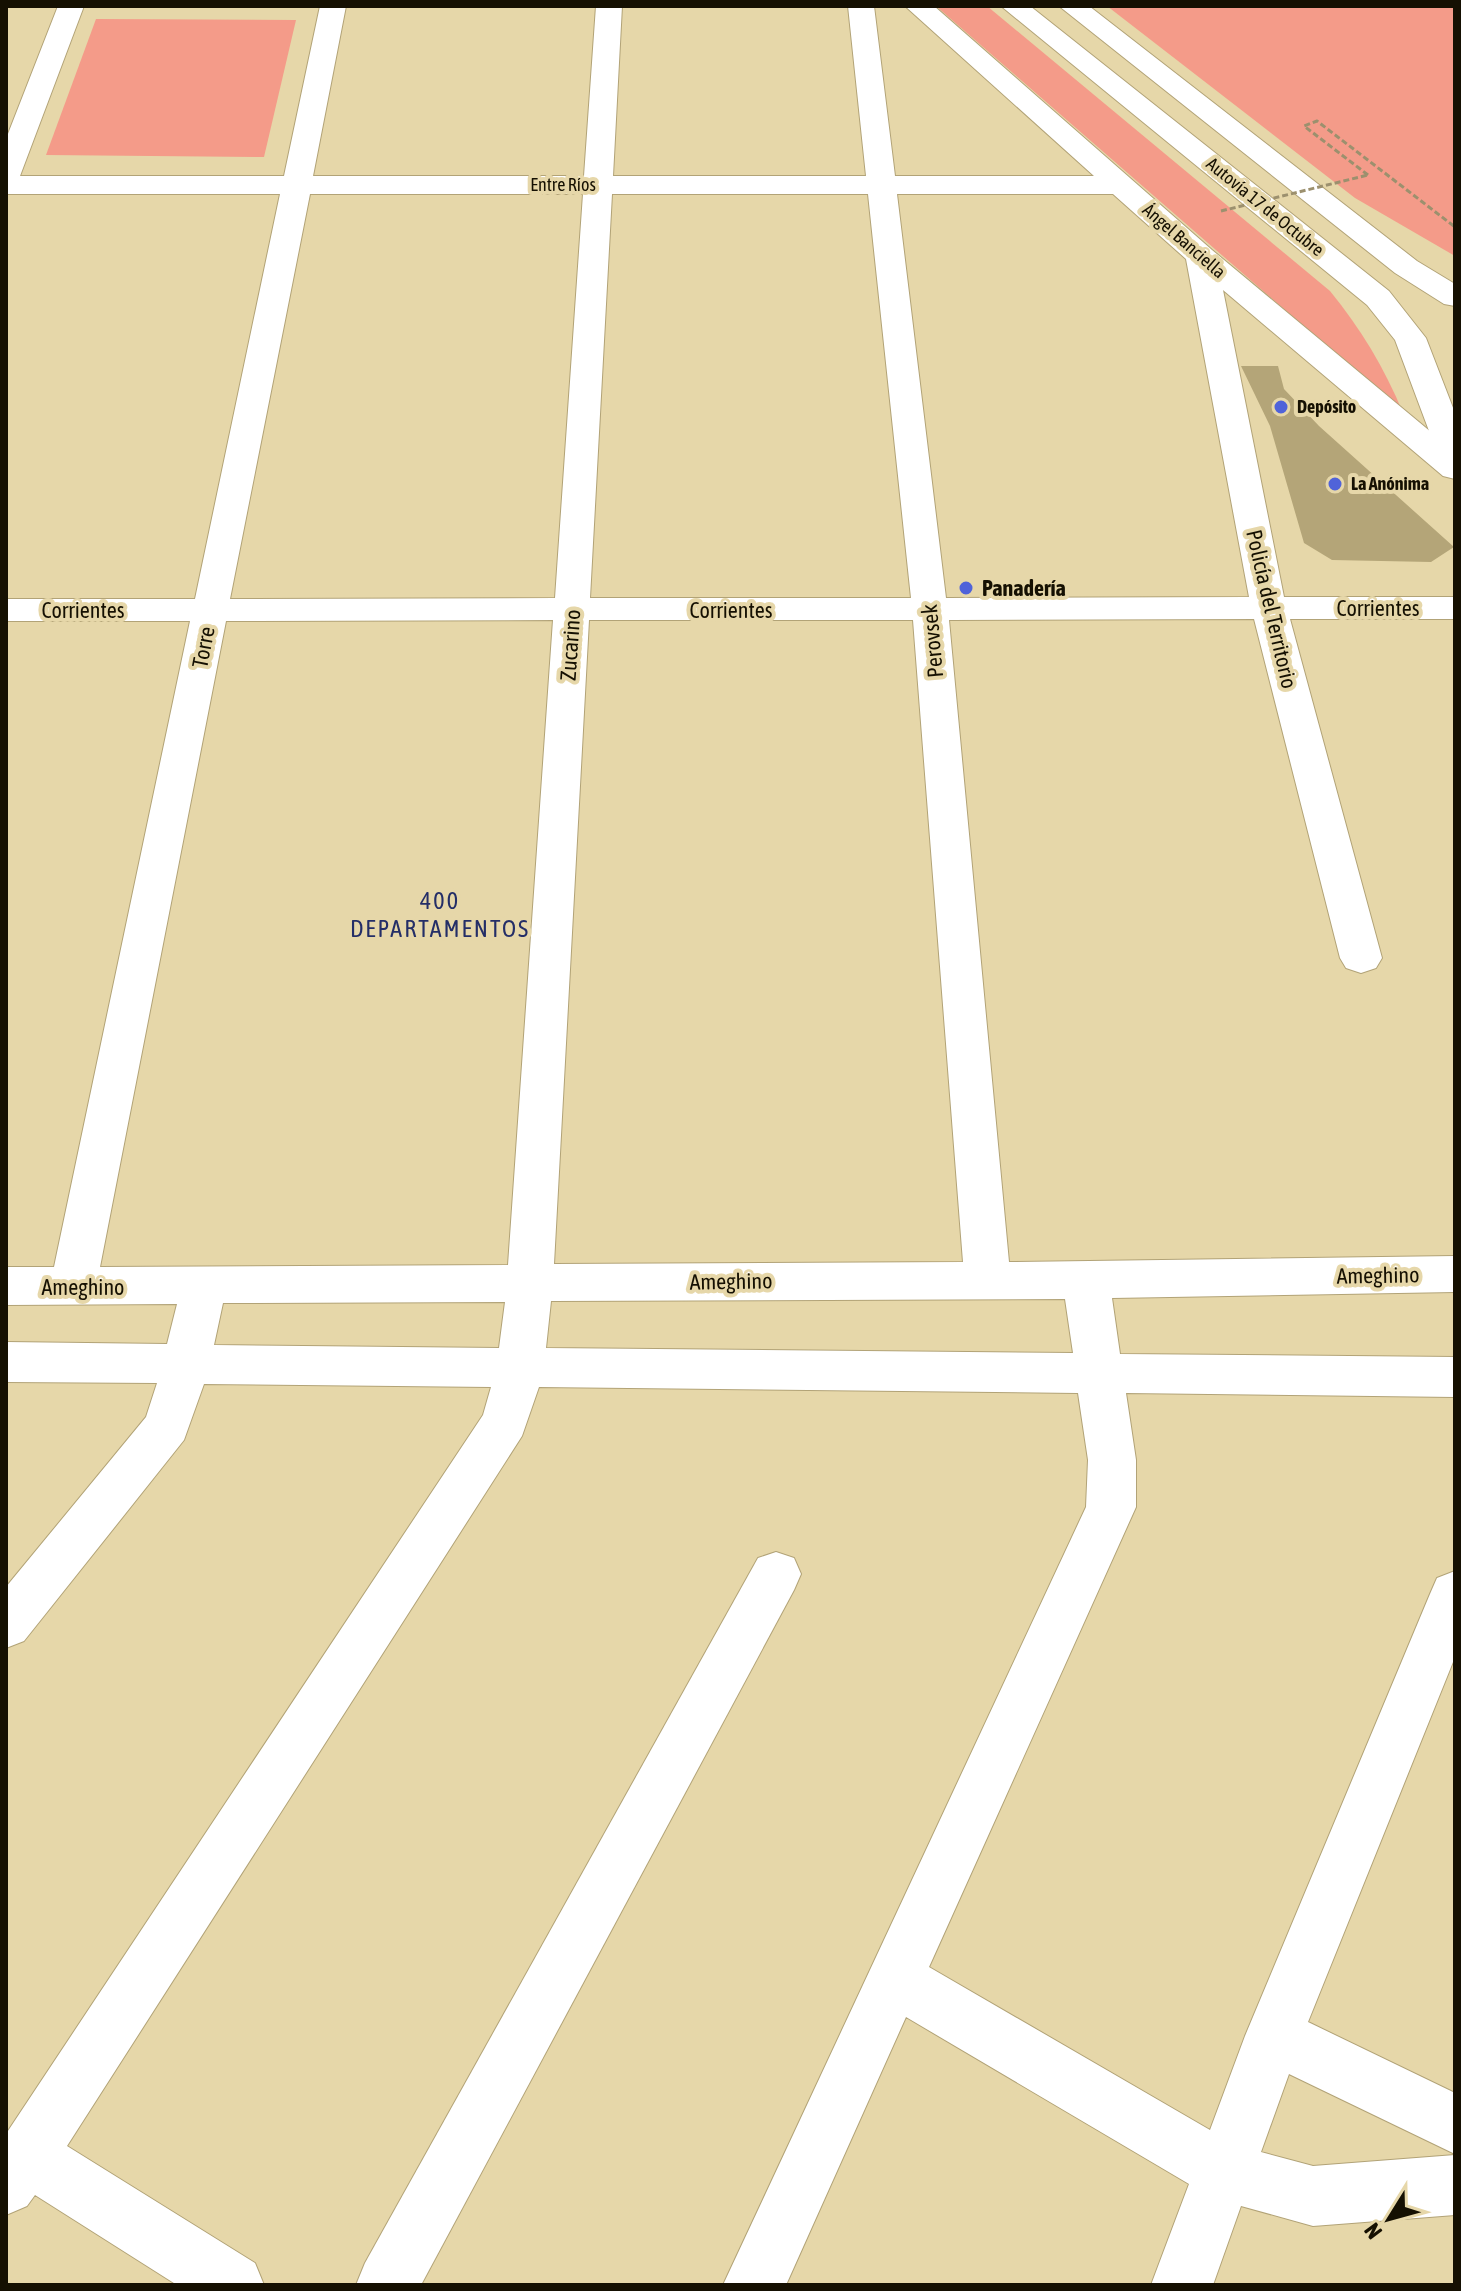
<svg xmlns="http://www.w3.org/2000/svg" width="1461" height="2291" font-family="'Asap Condensed',sans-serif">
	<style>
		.green { fill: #f49b89 }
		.building { fill: #b4a578 }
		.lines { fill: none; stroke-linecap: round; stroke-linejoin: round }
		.minor-casing { stroke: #b2a377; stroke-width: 2 }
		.highway-casing { stroke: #b2a377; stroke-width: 2 }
		.path { stroke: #9c906e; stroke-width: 3; stroke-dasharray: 6 3; stroke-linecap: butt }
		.minor { fill: #fff; fill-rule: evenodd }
		.highway { fill: #fff; fill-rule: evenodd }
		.path-bridge { stroke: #9c906e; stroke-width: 3; stroke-dasharray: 6 3; stroke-linecap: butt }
		.poi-dot { fill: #5063d9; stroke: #e6d7a9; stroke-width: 3 }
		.labels { text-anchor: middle; stroke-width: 8; stroke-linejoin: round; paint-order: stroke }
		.far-street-label { font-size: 18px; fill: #151002; stroke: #e6d7a9 }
		.far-poi-label { font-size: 18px; font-weight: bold; fill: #151002; stroke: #e6d7a9; text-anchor: start }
		.poi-label { font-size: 22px; font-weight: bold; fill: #151002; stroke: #e6d7a9; text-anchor: start }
		.street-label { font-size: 22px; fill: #151002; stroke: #e6d7a9 }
		.neighbourhood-label { font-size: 24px; letter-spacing: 2px; fill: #242e67; stroke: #e6d7a9 }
	</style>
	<rect width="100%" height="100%" fill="#e6d7a9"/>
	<g class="green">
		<path d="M936,6H987L1330,291C1361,329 1384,367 1403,413Z"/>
		<polygon points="1107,6 1455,6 1455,256 1355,198"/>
		<polygon points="96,19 296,20 264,157 46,155"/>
	</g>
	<polygon class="building" points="1241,366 1278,366 1284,389 1319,426 1454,547 1431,562 1332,560 1304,543 1270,426"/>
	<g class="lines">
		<g class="minor-casing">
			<g id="minor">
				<path d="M58,6H84L20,176H284L320,6H346L313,176H584L596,6H622L613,176H866L848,6H874L895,176H1094L905,6H934L1212,250L1455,452V479L1443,476L1223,290L1284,597H1455V619H1290L1382,958L1376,968L1361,973L1346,968L1340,958L1254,619L949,620L1009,1262L1455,1256V1292L1112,1298L1120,1354L1455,1357V1397L1126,1393L1136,1460V1507L929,1967L1210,2130L1245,2036L1430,1594L1437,1578L1455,1571V1657L1308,2022L1455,2093V2154L1289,2074L1261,2152L1313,2166L1455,2155V2215L1313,2226L1241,2206L1213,2285H1151L1189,2184L906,2017L786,2285H723L1086,1507L1088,1460L1078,1393L539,1387L522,1436L67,2146L255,2263L264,2285H177L35,2195L27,2206L6,2215V2134L483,1415L491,1387L204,1384L184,1440L24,1641L6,1648V1587L146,1417L157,1383L6,1382V1342L167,1344L177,1304L6,1305V1267H54L190,621H6V599H195L280,194H6V139ZM310,194H583L555,598L230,599ZM612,194H868L911,598H590ZM897,194H1113L1186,259L1249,597L946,598ZM553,620L508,1265L100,1267L226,621ZM589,620H913L963,1262L554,1264ZM1065,1299L1073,1353L546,1348L551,1301ZM505,1302L499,1348L214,1345L223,1303Z"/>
				<polygon points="776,1552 794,1558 801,1574 794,1590 421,2285 356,2285 365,2263 758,1558"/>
			</g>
		</g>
		<g class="highway-casing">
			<g id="highway">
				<polygon points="1001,6 1030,6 1389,291 1426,338 1455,413 1455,465 1443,462 1438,455 1395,340 1367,305"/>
				<polygon points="1059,6 1089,6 1417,261 1455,284 1455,306 1444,304 1395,273"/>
			</g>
		</g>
		<polyline class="path" points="1368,175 1304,126 1317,121 1455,227"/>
		<use href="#minor" class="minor"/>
		<use href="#highway" class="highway"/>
		<polyline class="path-bridge" points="1221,211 1368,175"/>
	</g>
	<g class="poi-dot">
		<circle cx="1281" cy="407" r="8"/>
		<circle cx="1335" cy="484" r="8"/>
		<circle cx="966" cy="588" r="8"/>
	</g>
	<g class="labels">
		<g class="far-street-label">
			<text x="563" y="191">Entre Ríos</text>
			<text transform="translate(1265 207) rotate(39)" y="6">Autovía 17 de Octubre</text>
			<text transform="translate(1184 241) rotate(41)" y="6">Ángel Banciella</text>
		</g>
		<g class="far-poi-label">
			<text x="1297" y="413">Depósito</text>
			<text x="1351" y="490">La Anónima</text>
		</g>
		<g class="poi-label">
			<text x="982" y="596">Panadería</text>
		</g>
		<g class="street-label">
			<text x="1378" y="616">Corrientes</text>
			<text transform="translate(1272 609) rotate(77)" y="8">Policía del Territorio</text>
			<text x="83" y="618">Corrientes</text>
			<text x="731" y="618">Corrientes</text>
			<text transform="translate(932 641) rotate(-95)" y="8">Perovsek</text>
			<text transform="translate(570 645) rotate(-86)" y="8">Zucarino</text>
			<text transform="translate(203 647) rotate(-79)" y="8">Torre</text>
			<text transform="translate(1378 1275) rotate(-1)" y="8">Ameghino</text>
			<text transform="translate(731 1281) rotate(-1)" y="8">Ameghino</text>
			<text x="83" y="1295">Ameghino</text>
		</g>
		<g class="neighbourhood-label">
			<text x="440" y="909">400<tspan x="440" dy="28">DEPARTAMENTOS</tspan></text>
		</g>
	</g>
	<rect width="1461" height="2291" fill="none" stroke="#151002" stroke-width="16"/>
	<g transform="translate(1389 2219) rotate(233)" stroke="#e6d7a9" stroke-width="6" paint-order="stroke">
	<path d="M0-6L14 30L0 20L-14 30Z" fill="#151002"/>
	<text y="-12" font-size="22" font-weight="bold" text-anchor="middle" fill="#151002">N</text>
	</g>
</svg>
